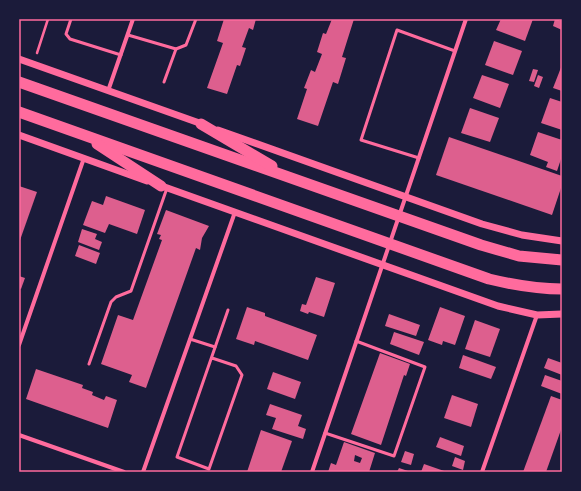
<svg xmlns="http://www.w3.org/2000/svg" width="581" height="491" font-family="'Source Sans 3',sans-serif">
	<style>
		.building { fill: #dd5f8e; fill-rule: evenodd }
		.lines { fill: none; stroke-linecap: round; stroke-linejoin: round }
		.path { stroke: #ff6b9d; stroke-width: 2.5 }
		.service { stroke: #ff6b9d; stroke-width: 3 }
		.minor { stroke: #ff6b9d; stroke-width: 4 }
		.tertiary { stroke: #ff6b9d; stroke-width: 7 }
		.trunk { stroke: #ff6b9d; stroke-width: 11 }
		.neatline { fill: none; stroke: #ff6b9d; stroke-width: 1.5 }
	</style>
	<rect width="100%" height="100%" fill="#1b1b3a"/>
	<g class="building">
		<polygon points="224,19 256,19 253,30 249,28 242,47 246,48 240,66 237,65 227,94 207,88 223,43 217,41"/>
		<polygon points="332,19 354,19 342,57 346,58 338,84 333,82 318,126 297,119 307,89 304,88 311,70 315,72 322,54 317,52 323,33 326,34"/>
		<polygon points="501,19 533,19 525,41 496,30"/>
		<polygon points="555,19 562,21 562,30 553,26"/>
		<polygon points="494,41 522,51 513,75 485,65"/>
		<polygon points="562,65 562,91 553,88"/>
		<polygon points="533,69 538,70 534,82 529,81"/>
		<polygon points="482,75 509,84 500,108 473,98"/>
		<polygon points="538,75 543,77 539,88 534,86"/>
		<polygon points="550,98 562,102 562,130 541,123"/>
		<polygon points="470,108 499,118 490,142 461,133"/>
		<polygon points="538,132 562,140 562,156 557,171 546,167 548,162 530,155"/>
		<polygon points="449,137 562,176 562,185 552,215 436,175"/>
		<polygon points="19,186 37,192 19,243"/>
		<polygon points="106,196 145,210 137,234 109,224 105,233 83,225 92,201 103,205"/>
		<polygon points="166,210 209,226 202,238 200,250 196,248 146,388 129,382 132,375 101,364 118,315 133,320 162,240 159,239 161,235 157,234"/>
		<polygon points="82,229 97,234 95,239 102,242 99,250 78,242"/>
		<polygon points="79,245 100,253 96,264 75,256"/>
		<polygon points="19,276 25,278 21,289 19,288"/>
		<polygon points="316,277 335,283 324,317 309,312 308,314 300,311 302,304 306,305"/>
		<polygon points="247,307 265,313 265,316 317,335 308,360 255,341 254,345 236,339"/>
		<polygon points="440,307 465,316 455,345 443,341 442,345 428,340"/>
		<polygon points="389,314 420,325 416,336 385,326"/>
		<polygon points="475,320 500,329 490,357 465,349"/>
		<polygon points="394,332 424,342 419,355 390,344"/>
		<polygon points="380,353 410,364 406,376 404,375 381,445 351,434"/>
		<polygon points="463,355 496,367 491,379 459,368"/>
		<polygon points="548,358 562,363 562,375 544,368"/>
		<polygon points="36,369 83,385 82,388 93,392 92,395 104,400 106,396 117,400 108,428 26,399"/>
		<polygon points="273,372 301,382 295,399 267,389"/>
		<polygon points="545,375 562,381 562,394 541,386"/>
		<polygon points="452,395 478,404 471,427 444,418"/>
		<polygon points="551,396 562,400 562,427 546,472 523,472"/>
		<polygon points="270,404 302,415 298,426 306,429 303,439 272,429 276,418 266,415"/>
		<polygon points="261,430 292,441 281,472 247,472"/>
		<polygon points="440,437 464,446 461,456 436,447"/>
		<path d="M344,442L375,453L369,472H328L331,463L336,465ZM355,455L362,458L360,463L354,461Z"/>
		<polygon points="405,451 414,454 411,465 401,462"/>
		<polygon points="455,457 465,461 463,470 452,466"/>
		<polygon points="424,464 447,472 421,472"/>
		<polygon points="399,468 411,472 397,472"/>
	</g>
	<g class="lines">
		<polyline class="path" points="37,53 48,19"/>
		<g class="service">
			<polyline points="71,19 66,34 70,39 121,55"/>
			<polyline points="128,35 176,49 186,45 196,19"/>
			<polyline points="164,82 176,49"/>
			<polyline points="419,158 361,140 397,30 455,51"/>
			<polyline points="190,339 215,347"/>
			<polyline points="212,358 236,366 242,375 209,469 177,457 228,310"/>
			<polyline points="89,364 111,302 116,297 131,291 167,188"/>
			<polyline points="325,433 394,456 425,367 356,341"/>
		</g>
		<g class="minor">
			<polyline points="108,91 133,19"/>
			<polyline points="19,345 84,158"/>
			<polyline points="19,435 124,472"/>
			<polyline points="143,472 235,212"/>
			<polyline points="312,472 466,19"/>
			<polyline points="482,472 537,315"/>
		</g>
		<g class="tertiary">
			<polyline points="19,59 205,125"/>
			<polyline points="218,130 482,224 522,235 562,241"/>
			<polyline points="19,135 147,181"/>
			<polyline points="159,185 498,306 537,315 562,314"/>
		</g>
		<g class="trunk">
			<polyline points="19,82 481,245 519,256 562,260"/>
			<path d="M19,112L489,279C514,285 536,289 562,289"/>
			<polyline points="201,124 272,166"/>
			<polyline points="97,144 161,186"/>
		</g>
	</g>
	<rect width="581" height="491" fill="none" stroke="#1b1b3a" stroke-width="40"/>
	<rect x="20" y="20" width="541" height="451" class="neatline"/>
</svg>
